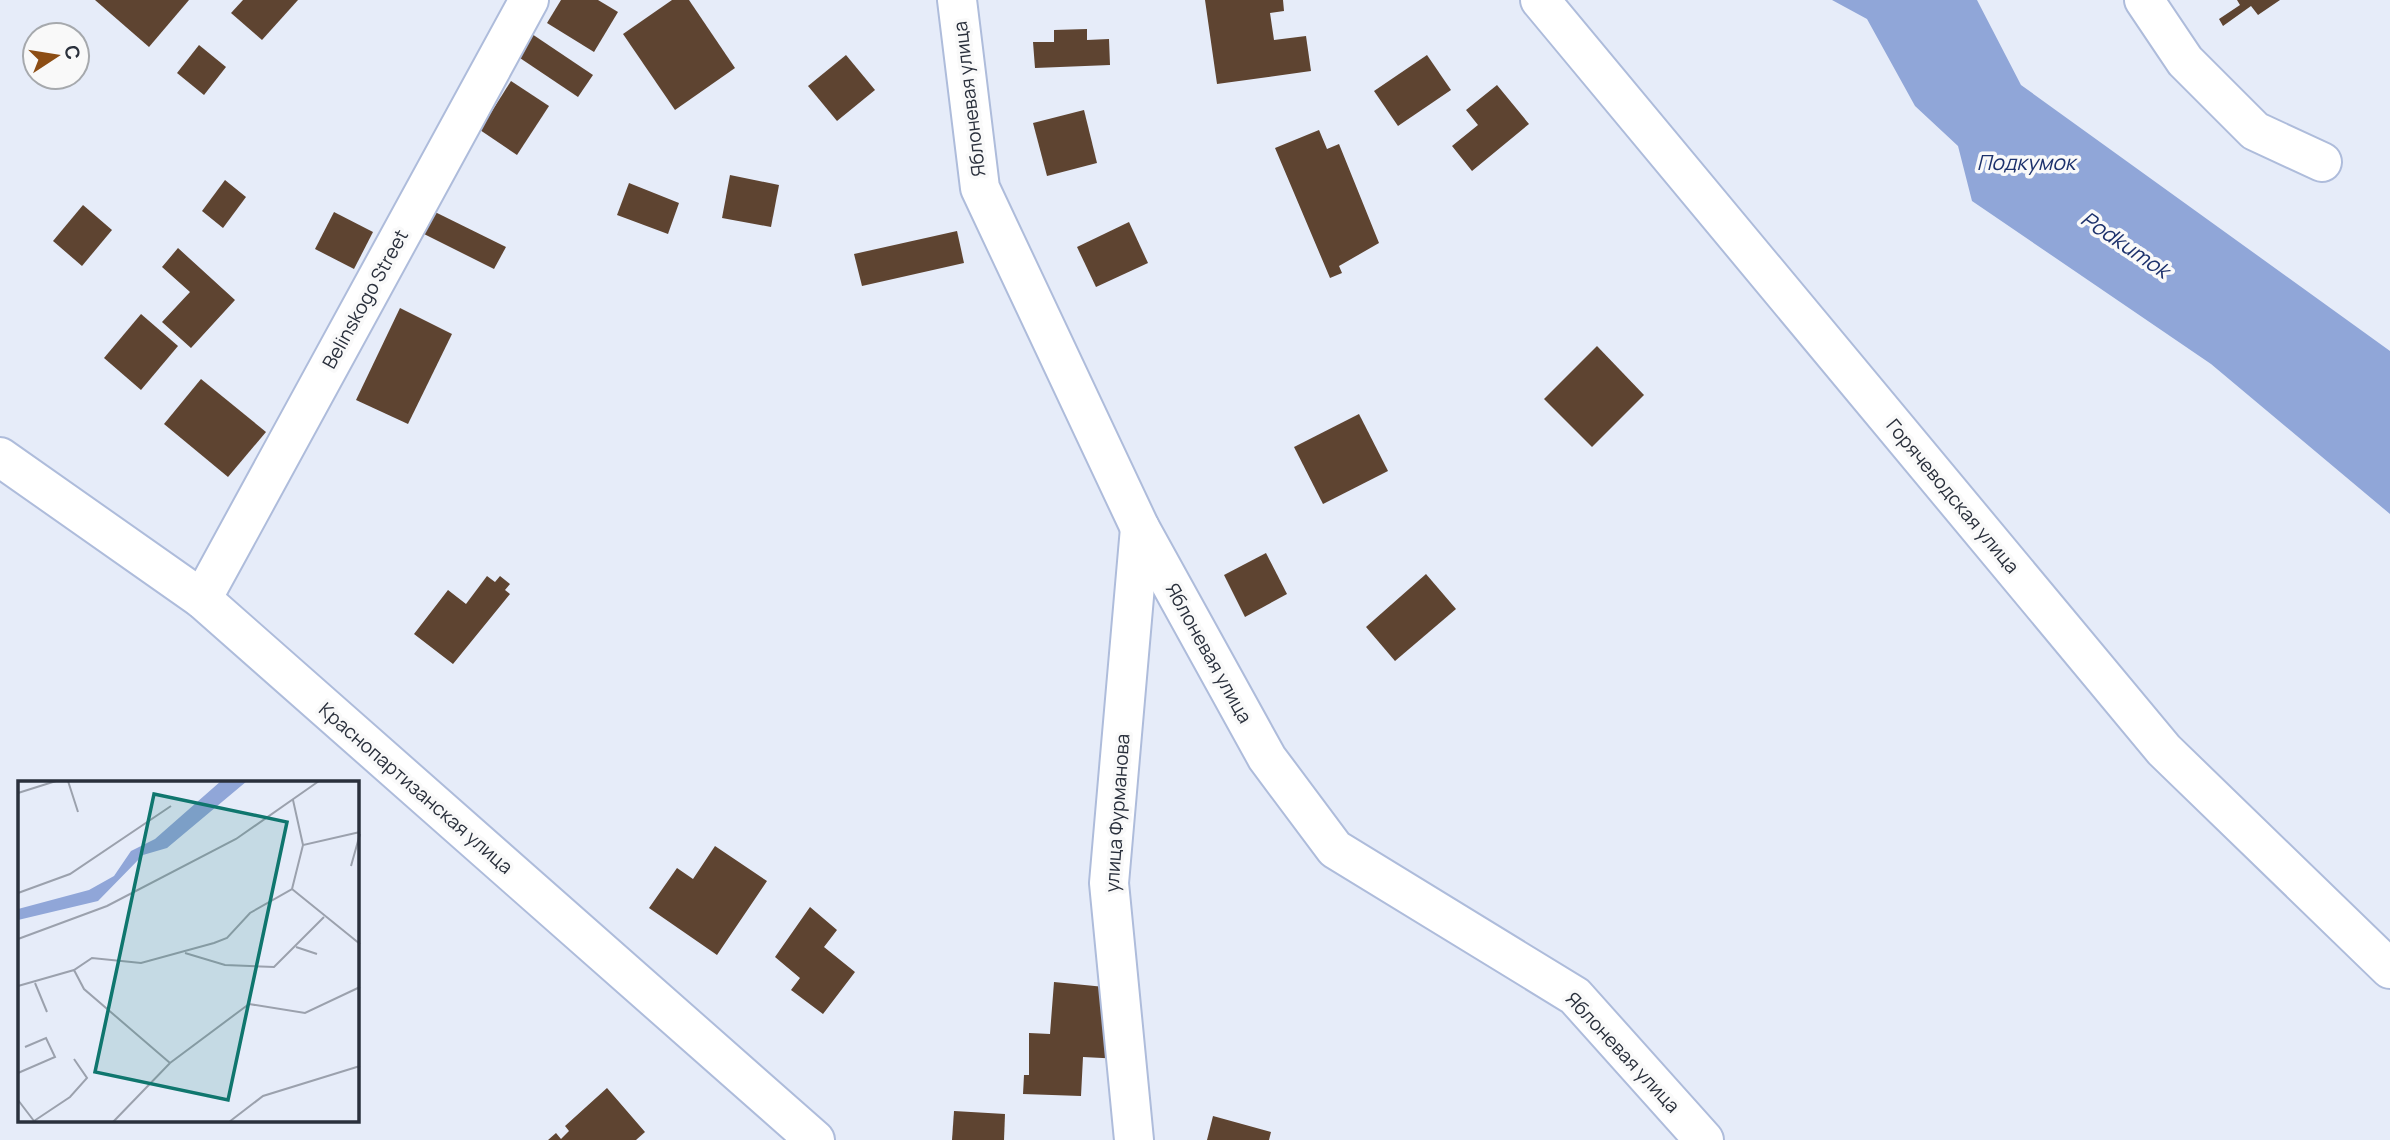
<svg xmlns="http://www.w3.org/2000/svg" width="2390" height="1140" font-family="Manrope,sans-serif">
	<style>
		.water { fill: #90a6d8 }
		.building { fill: #5e4431 }
		.lines { fill: none; stroke-linecap: round; stroke-linejoin: round }
		.minor-casing { stroke: #aebcdb; stroke-width: 42 }
		.minor { stroke: #fff; stroke-width: 38 }
		.labels { text-anchor: middle; stroke-width: 7; stroke-linejoin: round; paint-order: stroke }
		.street-label { font-size: 19px; fill: #2a303c; stroke: #f9f9f9 }
		.water-label { font-size: 21px; font-style: italic; fill: #1c316c; stroke: #f9f9f9 }
		.inset-road { fill: none; stroke: #9ba1ad; stroke-width: 2 }
		.view { fill: #0f766e; fill-opacity: 0.15; stroke: #0f766e; stroke-width: 3.5 }
		.inset-edge { fill: none; stroke: #2a303c; stroke-width: 3.5 }
	</style>
	<rect width="100%" height="100%" fill="#e6ecf9"/>
	<polygon class="water" points="1832,0 1977,0 2021,85 2390,351 2390,514 2211,364 1972,201 1958,146 1915,106 1867,19"/>
	<g class="building">
		<polygon points="95,0 189,0 149,47"/>
		<polygon points="243,0 298,0 262,40 231,13"/>
		<polygon points="561,0 598,0 618,12 594,52 547,23"/>
		<polygon points="672,0 689,0 735,68 675,110 623,34"/>
		<polygon points="1205,0 1283,0 1284,11 1270,13 1274,40 1306,36 1311,71 1217,84"/>
		<polygon points="2237,0 2280,0 2258,15 2251,6 2223,26 2219,19 2240,5"/>
		<polygon points="1087,29 1087,40 1109,39 1110,65 1035,68 1033,42 1054,42 1054,30"/>
		<polygon points="526,30 593,75 578,97 511,52"/>
		<polygon points="199,45 226,67 204,95 177,73"/>
		<polygon points="846,55 875,90 837,121 808,86"/>
		<polygon points="1427,55 1451,90 1398,126 1374,91"/>
		<polygon points="511,81 549,106 517,155 480,130"/>
		<polygon points="1497,85 1529,124 1472,171 1452,146 1478,125 1466,110"/>
		<polygon points="1084,110 1097,163 1047,176 1033,123"/>
		<polygon points="1319,130 1327,149 1339,144 1379,243 1339,266 1342,273 1330,278 1275,148"/>
		<polygon points="730,175 779,185 771,227 722,218"/>
		<polygon points="225,180 246,197 223,228 202,211"/>
		<polygon points="629,183 679,203 668,234 617,215"/>
		<polygon points="83,205 112,230 82,266 53,241"/>
		<polygon points="431,210 506,247 494,269 420,232"/>
		<polygon points="334,212 373,232 354,269 315,249"/>
		<polygon points="1129,222 1148,263 1096,287 1077,247"/>
		<polygon points="957,231 964,263 862,286 854,254"/>
		<polygon points="178,248 235,300 191,348 162,322 190,292 162,267"/>
		<polygon points="400,308 452,334 408,424 356,400"/>
		<polygon points="141,314 178,346 141,390 104,358"/>
		<polygon points="1597,346 1644,395 1592,447 1544,399"/>
		<polygon points="201,379 266,432 228,477 164,424"/>
		<polygon points="1359,414 1388,471 1323,504 1294,447"/>
		<polygon points="1266,553 1287,594 1245,617 1224,575"/>
		<polygon points="1426,574 1456,609 1395,661 1366,627"/>
		<polygon points="487,576 495,582 500,576 510,584 505,590 510,594 453,664 414,634 448,590 466,604"/>
		<polygon points="715,846 767,881 717,955 649,908 677,868 693,879"/>
		<polygon points="810,907 837,930 824,947 855,972 823,1014 791,990 800,978 775,957"/>
		<polygon points="1054,982 1125,989 1122,1059 1083,1057 1081,1096 1023,1094 1024,1075 1029,1075 1029,1033 1050,1034"/>
		<polygon points="607,1088 645,1132 636,1140 548,1140 556,1133 561,1139 569,1131 565,1126"/>
		<polygon points="954,1111 1005,1114 1004,1140 952,1140"/>
		<polygon points="1213,1116 1271,1132 1269,1140 1207,1140"/>
	</g>
	<g class="lines">
		<g class="minor-casing">
			<g id="minor">
				<polyline points="957,0 980,188 1140,528 1267,758 1335,849 1575,996 1704,1140"/>
				<polyline points="1540,0 2164,750 2390,969"/>
				<polyline points="2144,0 2185,61 2255,131 2322,162"/>
				<polyline points="0,457 202,599 815,1140"/>
				<polyline points="202,599 529,0"/>
				<polyline points="1134,1140 1109,883 1140,528"/>
			</g>
		</g>
		<use href="#minor" class="minor"/>
	</g>
	<g class="labels">
		<g class="street-label">
			<text transform="translate(969 99) rotate(-97)" y="7">Яблоневая улица</text>
			<text transform="translate(365 299) rotate(-61)" y="7">Belinskogo Street</text>
			<text transform="translate(1953 496) rotate(50)" y="7">Горячеводская улица</text>
			<text transform="translate(1209 653) rotate(61)" y="7">Яблоневая улица</text>
			<text transform="translate(416 788) rotate(41)" y="7">Краснопартизанская улица</text>
			<text transform="translate(1117 813) rotate(-86)" y="7">улица Фурманова</text>
			<text transform="translate(1623 1052) rotate(47)" y="7">Яблоневая улица</text>
		</g>
		<g class="water-label">
			<text x="2026" y="170">Подкумок</text>
			<text transform="translate(2125 245) rotate(34)" y="7">Podkumok</text>
		</g>
	</g>
	<g transform="translate(18 781)">
		<rect width="341" height="341" fill="#e6ecf9"/>
		<path d="M203,0H229L149,67L125,74L80,120L0,139V128L71,109L96,95L113,70L137,58Z" fill="#90a6d8"/>
		<path class="inset-road" d="M50,0L60,31M0,12L38,0M275,19L285,64M333,85L342,53M274,108L342,163M0,112L52,93L153,25M0,158L89,125L218,58L301,0M278,166L299,173M167,172L207,184L256,186L306,136M56,189L66,208L152,282M17,202L29,231M0,205L56,189L74,177L123,182L196,162L209,157L232,132L274,108L285,64L342,51M0,292L37,276L28,257L7,266M0,319L16,340L52,316L69,297L56,278M95,341L152,282L231,223L287,232L342,206M211,341L245,315L342,285"/>
		<path class="view" d="M136,13L269,41L210,319L77,291Z"/>
		<rect width="341" height="341" class="inset-edge"/>
	</g>
	<g transform="translate(56 56) rotate(78)"><circle r="33" fill="#f9f9f9" stroke="#a6a9ad" stroke-width="2"/>
	<path d="M0-5L12 26L0 18L-12 26Z" fill="#8c4d14"/>
	<text y="-10" font-size="19" font-weight="bold" text-anchor="middle" fill="#2a303c">С</text>
	</g>
</svg>
